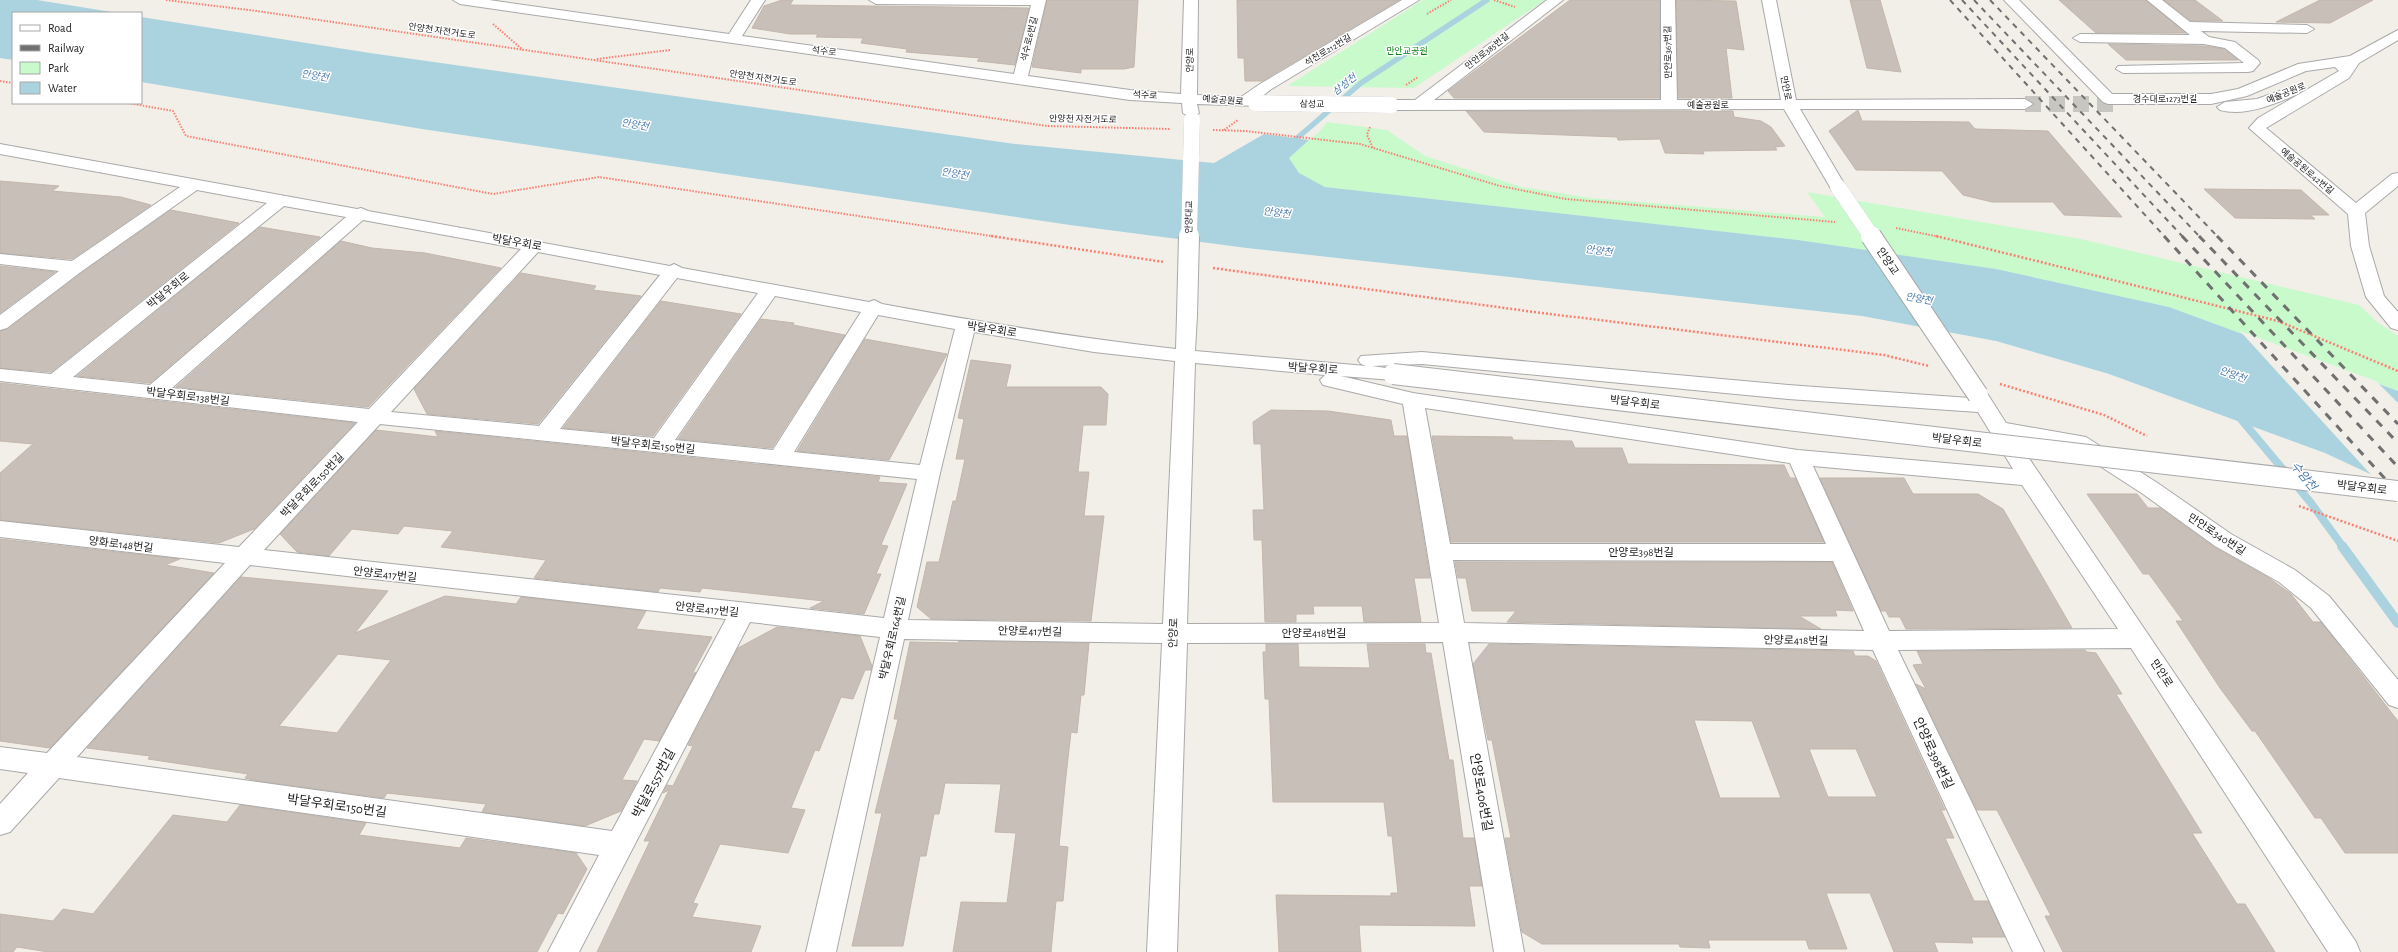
<svg xmlns="http://www.w3.org/2000/svg" width="2398" height="952" font-family="'Alegreya Sans','Noto Sans KR',sans-serif">
	<style>
		.park { fill: #c8facc }
		.water { fill: #aad3df }
		.pier { fill: #f2efe9 }
		.lines { fill: none; stroke-linecap: round; stroke-linejoin: round }
		.stream-far2 { stroke: #aad3df; stroke-width: 5.5 }
		.stream-far1 { stroke: #aad3df; stroke-width: 8 }
		.stream { stroke: #aad3df; stroke-width: 10 }
		.building { fill: #c7bfb8; stroke: #c4b6ab; fill-rule: evenodd }
		.minor-tunnel { stroke: #c8c6c1; stroke-width: 16; stroke-dasharray: 16 8; stroke-linecap: butt }
		.minor-casing { stroke: #a9a9a9; stroke-width: 2 }
		.path-far1 { stroke: #fa8072; stroke-width: 2; stroke-dasharray: 1.5 1.5; stroke-linecap: butt }
		.path { stroke: #fa8072; stroke-width: 2.5; stroke-dasharray: 2 2; stroke-linecap: butt }
		.minor { fill: #fff; fill-rule: evenodd }
		.rail-far1 { stroke: #707070; stroke-width: 2; stroke-dasharray: 5.5 5.5; stroke-linecap: butt }
		.rail { stroke: #707070; stroke-width: 3; stroke-dasharray: 8 8; stroke-linecap: butt }
		.minor-bridge-far1-casing { stroke: #a9a9a9; stroke-width: 16; stroke-linecap: butt }
		.minor-bridge-casing { stroke: #a9a9a9; stroke-width: 22; stroke-linecap: butt }
		.minor-bridge-far1 { stroke: #fff; stroke-width: 16 }
		.minor-bridge { stroke: #fff; stroke-width: 20 }
		.labels { text-anchor: middle; stroke-width: 3; stroke-linejoin: round; paint-order: stroke }
		.far-street-label { font-size: 9px; fill: #222; stroke: #fff }
		.far-park-label { font-size: 9px; fill: #0c8416; stroke: #fff }
		.far-water-label { font-size: 10px; font-style: italic; fill: #4a7aab; stroke: #fff }
		.street-label { font-size: 11px; fill: #222; stroke: #fff }
		.water-label { font-size: 12px; font-style: italic; fill: #4a7aab; stroke: #fff }
		.near-street-label { font-size: 13px; fill: #222; stroke: #fff }
	</style>
	<rect width="100%" height="100%" fill="#f2efe9"/>
	<g class="park">
		<polygon points="1423,0 1545,0 1414,88 1287,86"/>
		<polygon points="1327,122 1387,130 1425,156 1522,187 1590,198 1825,217 1807,192 2081,239 2359,305 2376,321 2398,336 2398,391 2169,307 1996,269 1798,240 1325,187 1299,173 1288,158 1319,132"/>
	</g>
	<g class="water">
		<polygon points="0,0 37,0 118,13 13,13 13,60 0,58"/>
		<polygon points="141,17 370,53 1015,144 1214,163 1264,134 1309,140 1289,158 1299,173 1325,187 1798,240 1996,269 2169,307 2398,391 2398,487 2325,453 2109,374 1996,341 1862,316 1247,248 1070,225 422,129 141,82"/>
	</g>
	<polygon class="pier" points="2240,331 2376,381 2398,403 2398,489 2374,478"/>
	<g class="lines">
		<polyline class="stream-far2" points="1288,146 1361,83 1487,0"/>
		<polyline class="stream-far1" points="2240,418 2311,503 2343,547"/>
		<polyline class="stream" points="2342,546 2398,623"/>
	</g>
	<g class="building">
		<polygon points="782,0 793,0 790,5 1029,8 1015,65 977,61 980,58 906,52 907,49 861,43 863,38 816,37 818,34 790,34 752,28 764,6"/>
		<polygon points="1047,0 1138,0 1134,67 1124,69 1081,69 1081,73 1032,67"/>
		<polygon points="1237,0 1399,0 1262,81 1245,81 1244,58 1238,58"/>
		<polygon points="1570,0 1660,0 1660,98 1454,98 1448,91"/>
		<polygon points="1676,0 1736,1 1744,50 1726,48 1732,98 1678,98"/>
		<polygon points="1850,0 1880,0 1901,72 1867,68"/>
		<polygon points="2059,0 2146,0 2186,33 2096,33"/>
		<polygon points="2164,0 2195,0 2223,21 2191,21"/>
		<polygon points="2320,0 2373,0 2330,23 2276,22"/>
		<polygon points="2108,44 2204,46 2224,49 2238,60 2126,60"/>
		<polygon points="1858,110 1862,121 1969,122 1975,129 2048,131 2122,217 2064,215 2053,202 1992,202 1963,195 1942,171 1856,170 1829,131"/>
		<polygon points="1466,111 1733,111 1734,117 1761,121 1771,127 1785,146 1775,147 1777,150 1703,151 1704,154 1665,153 1660,139 1618,140 1617,137 1484,132"/>
		<polygon points="0,181 59,186 52,191 121,197 151,205 72,259 0,253"/>
		<polygon points="2204,189 2301,190 2329,215 2310,215 2315,219 2235,218"/>
		<polygon points="171,210 239,223 51,372 0,368 0,331 8,329 83,272"/>
		<polygon points="260,227 320,237 150,383 77,376"/>
		<polygon points="341,241 372,248 425,253 501,268 368,407 176,387"/>
		<polygon points="0,266 55,272 0,313"/>
		<polygon points="521,273 596,286 593,290 641,296 538,424 427,414 414,389"/>
		<polygon points="661,301 741,314 653,436 563,428"/>
		<polygon points="761,319 794,323 793,325 845,335 772,448 678,439"/>
		<polygon points="865,339 947,354 889,460 797,451"/>
		<polygon points="971,360 1011,365 1006,387 1101,387 1108,394 1106,425 1083,425 1078,472 1089,472 1084,516 1104,516 1091,621 931,619 917,607 927,562 939,562 953,501 956,501 965,459 956,459 964,419 958,418"/>
		<polygon points="0,383 355,423 254,529 219,543 0,520 0,473 33,444 0,441"/>
		<polygon points="1271,410 1328,411 1391,420 1394,436 1407,436 1430,578 1414,578 1421,622 1364,622 1362,606 1313,606 1314,614 1296,614 1296,622 1265,622 1262,540 1254,540 1253,510 1264,510 1261,444 1254,444 1253,422"/>
		<polygon points="376,430 438,437 435,431 880,477 878,482 907,484 881,545 888,546 876,574 881,574 864,614 810,608 824,601 702,588 700,592 660,588 658,592 534,578 546,560 441,547 453,531 404,526 398,534 352,529 329,556 297,552 280,534"/>
		<polygon points="1432,436 1512,437 1513,440 1572,441 1575,448 1622,448 1628,464 1784,465 1790,478 1795,478 1824,542 1451,542"/>
		<polygon points="1820,478 1904,478 1913,494 1978,494 2003,509 2072,628 1906,629 1900,617 1889,617 1886,611 1881,611"/>
		<polygon points="2087,494 2137,494 2148,508 2160,508 2214,547 2269,578 2291,594 2313,622 2321,622 2398,721 2398,853 2345,853 2321,818 2315,818 2255,731 2252,731 2220,688 2176,621 2183,621 2149,574 2143,574"/>
		<polygon points="0,539 180,559 165,565 214,573 50,748 0,741"/>
		<polygon points="1455,562 1832,562 1853,611 1835,610 1837,616 1799,616 1821,629 1507,622 1516,611 1472,611 1466,578 1458,578"/>
		<path d="M241,577L388,591L355,633L445,596L516,604L521,597L646,611L636,629L712,637L692,674L696,672L659,741L644,739L622,780L637,781L621,811L585,826L482,812L486,804L387,793L384,798L258,781L245,778L248,774L148,759L150,756L87,748ZM338,654L391,660L337,733L279,726Z"/>
		<polygon points="777,627 860,636 872,666 871,670 865,670 853,699 841,697 819,751 815,750 791,808 805,810 788,853 720,844 693,903 698,904 692,917 761,926 751,952 597,952 650,841 644,841 669,790 663,793 667,785 673,786 693,746 688,745 738,648"/>
		<polygon points="958,641 1089,643 1084,695 1081,695 1077,733 1071,732 1065,785 1059,846 1068,847 1063,901 1056,901 1051,952 953,952 961,902 1007,903 1016,833 995,832 1001,784 945,783 939,814 934,814 926,856 920,856 903,946 852,946 882,813 875,813 898,719 894,719 910,642 960,643"/>
		<polygon points="1266,644 1298,644 1299,667 1370,668 1367,644 1425,644 1426,653 1431,653 1449,760 1453,760 1463,838 1474,838 1482,886 1469,886 1475,926 1359,925 1361,952 1279,952 1276,895 1391,896 1391,893 1398,893 1392,836 1388,836 1384,802 1273,802 1269,699 1265,699 1263,652 1266,652"/>
		<path d="M1489,644L1853,651L1855,656H1868L1876,661L1945,810H1941L1954,838H1945L1974,901H1988L2005,937H1971L1973,943L1934,942L1938,952H1894L1870,893H1826L1847,949H1809L1806,940H1708L1710,948L1680,947L1679,944H1542L1522,932L1505,838H1511L1492,740H1488L1473,664ZM1694,720L1752,721L1781,798H1720ZM1809,749H1856L1877,797H1828Z"/>
		<polygon points="2085,650 2087,652 2096,653 2122,694 2116,694 2202,833 2192,833 2237,904 2245,904 2275,952 2063,952 2045,916 2051,916 1997,810 1977,810 1916,684 1926,689 1913,665 1923,664 1917,651"/>
		<polygon points="240,805 366,823 359,835 460,848 466,838 576,853 587,869 563,914 558,913 537,952 48,952 17,947 13,952 0,952 0,914 53,921 63,909 93,914 173,815 227,822"/>
	</g>
	<g class="lines">
		<polyline class="minor-tunnel" points="2025,104 2113,104"/>
		<g class="minor-casing">
			<g id="minor">
				<polygon points="453,0 489,0 729,34 751,0 765,0 742,36 1014,74 1031,5 876,4 869,0 1046,0 1028,76 1130,90 1181,94 1184,0 1198,0 1197,95 1241,97 1260,84 1402,0 1419,0 1270,90 1259,99 1264,103 1261,106 1197,104 1199,113 1191,118 1183,113 1182,103 1130,100 460,4"/>
				<polygon points="1547,0 1563,0 1434,100 1661,100 1661,0 1675,0 1677,100 1781,100 1762,0 1776,0 1796,100 2025,99 2033,104 2025,109 1800,109 1846,187 1844,191 1832,191 1830,187 1784,109 1391,110 1383,105 1391,100 1415,100"/>
				<polygon points="2004,0 2019,0 2112,94 2211,94 2238,89 2298,64 2350,56 2398,30 2398,40 2359,63 2349,78 2266,128 2356,203 2392,174 2398,173 2398,186 2365,213 2369,246 2384,296 2398,312 2398,330 2391,328 2366,297 2351,246 2348,214 2249,128 2258,118 2339,71 2335,67 2306,71 2247,96 2211,104 2108,104 2103,102"/>
				<polygon points="2147,0 2162,0 2190,22 2307,25 2314,29 2307,33 2201,31 2209,37 2235,42 2258,60 2260,63 2253,71 2248,72 2123,73 2116,69 2118,66 2244,63 2225,48 2204,44 2080,42 2073,38 2080,34 2190,35"/>
				<path d="M2293,86L2301,91L2298,94C2275,104 2245,117 2220,110L2217,107L2225,102L2257,99Z"/>
				<path d="M0,144L357,209L361,208L368,211L670,266L674,264L682,268L869,302L874,300L882,304C980,322 1077,338 1176,349L1177,315L1180,311L1187,309L1194,311L1197,315L1195,351L1366,366L1361,364L1358,360L1361,356L1422,352L1788,385L1970,398L1968,395L1971,390L1978,388L1985,390L2006,423L2086,437L2159,484L2231,534L2295,570L2329,596L2398,680V708L2389,705L2311,608L2279,582L2215,546L2143,494L2072,448L2016,439L2356,942L2360,952H2328L2131,648L1898,650L2044,952H2013L1873,650L1468,642L1524,952H1494L1443,642L1187,643L1177,952H1147L1162,643L904,639L836,952H806L880,637L750,622L579,952H548L599,855L59,778L10,832L0,835V804L28,773L0,769V747L47,753L225,563L0,537V521L239,547L358,422L0,381V369L51,374L267,203L197,190L82,271L7,328L0,330V315L59,271L0,264V254L72,261L180,187L0,154ZM284,206L346,217L150,385L73,377ZM363,220L521,249L369,409L172,388ZM538,252L660,275L539,426L391,412ZM677,278L758,293L654,438L560,429ZM775,296L861,312L773,450L675,440ZM878,315L955,329L920,465L794,452ZM974,332L1094,352L1175,361L1163,624L908,620L940,473ZM1195,363L1325,375L1320,380L1323,385L1403,404L1439,623L1187,624ZM1422,364L1788,399L1978,412L2013,469L1798,450L1413,393L1341,376L1393,380L1400,378L1403,374L1400,370L1372,366ZM1425,408L1790,463L1826,544H1450ZM380,424L917,479L884,618L264,550ZM1813,466L2022,485L2118,629L1889,631ZM1453,560L1833,561L1864,631L1464,623ZM250,565L726,619L612,831L77,757Z"/>
			</g>
		</g>
		<g class="path-far1">
			<polyline points="166,0 257,11 1047,126 1170,129"/>
			<polyline points="1494,0 1515,7"/>
			<polyline points="1427,14 1451,0"/>
			<polyline points="493,24 523,50"/>
			<polyline points="597,59 670,50"/>
			<polyline points="0,81 13,83"/>
			<polyline points="1406,85 1418,77"/>
			<polyline points="128,103 173,111 186,136 493,194 599,177 998,237"/>
			<polyline points="1370,127 1367,135 1373,148"/>
			<polyline points="1213,130 1245,131 1360,144 1500,186 1566,199 1835,222"/>
			<polyline points="1224,130 1238,120"/>
			<polyline points="1896,228 1940,237"/>
		</g>
		<g class="path">
			<polyline points="991,236 1164,262"/>
			<polyline points="1936,236 2278,321 2398,371"/>
			<polyline points="1213,268 1534,312 1884,355 1929,366"/>
			<polyline points="2000,384 2104,415 2147,436"/>
			<polyline points="2299,506 2398,541"/>
		</g>
		<use href="#minor" class="minor"/>
		<g class="rail-far1">
			<polyline points="1950,0 2165,237"/>
			<polyline points="1962,0 2183,237"/>
			<polyline points="1974,0 2200,237"/>
			<polyline points="1990,0 2218,237"/>
		</g>
		<g class="rail">
			<polyline points="2164,236 2398,493"/>
			<polyline points="2182,236 2398,467"/>
			<polyline points="2199,236 2398,443"/>
			<polyline points="2217,236 2398,424"/>
		</g>
		<g class="minor-bridge-far1-casing">
			<g id="minor-bridge-far1">
				<polyline points="1256,103 1391,105"/>
				<polyline points="1838,187 1872,237"/>
				<polyline points="1189,237 1192,120"/>
			</g>
		</g>
		<g class="minor-bridge-casing">
			<g id="minor-bridge">
				<polyline points="1871,236 1978,395"/>
				<polyline points="1187,315 1189,236"/>
				<polyline points="1393,374 2398,491"/>
			</g>
		</g>
		<use href="#minor-bridge-far1" class="minor-bridge-far1"/>
		<use href="#minor-bridge" class="minor-bridge"/>
	</g>
	<g class="labels">
		<g class="far-street-label">
			<text transform="translate(442 31) rotate(8)" y="3">안양천 자전거도로</text>
			<text transform="translate(1029 39) rotate(-76)" y="3">석수로6번길</text>
			<text transform="translate(1328 50) rotate(-31)" y="3">석천로212번길</text>
			<text transform="translate(824 51) rotate(8)" y="3">석수로</text>
			<text transform="translate(1487 51) rotate(-38)" y="3">만안로385번길</text>
			<text transform="translate(1668 52) rotate(-91)" y="3">만안로367번길</text>
			<text transform="translate(1190 60) rotate(-89)" y="3">안양로</text>
			<text transform="translate(763 78) rotate(8)" y="3">안양천 자전거도로</text>
			<text transform="translate(1786 88) rotate(79)" y="3">만안로</text>
			<text transform="translate(2286 93) rotate(-22)" y="3">예술공원로</text>
			<text transform="translate(1145 95) rotate(3)" y="3">석수로</text>
			<text x="2165" y="102">경수대로1273번길</text>
			<text transform="translate(1223 100) rotate(5)" y="3">예술공원로</text>
			<text transform="translate(1312 104) rotate(1)" y="3">삼성교</text>
			<text x="1708" y="108">예술공원로</text>
			<text transform="translate(1083 119) rotate(1)" y="3">안양천 자전거도로</text>
			<text transform="translate(2307 171) rotate(40)" y="3">예술공원로42번길</text>
			<text transform="translate(1189 217) rotate(-89)" y="3">안양대교</text>
		</g>
		<g class="far-park-label">
			<text x="1407" y="54">만안교공원</text>
		</g>
		<g class="far-water-label">
			<text transform="translate(315 75) rotate(9)" y="4">안양천</text>
			<text transform="translate(1344 84) rotate(-38)" y="4">삼성천</text>
			<text transform="translate(635 124) rotate(9)" y="4">안양천</text>
			<text transform="translate(955 173) rotate(9)" y="4">안양천</text>
			<text transform="translate(1277 212) rotate(7)" y="4">안양천</text>
			<text transform="translate(1599 250) rotate(7)" y="4">안양천</text>
			<text transform="translate(1919 298) rotate(10)" y="4">안양천</text>
			<text transform="translate(2233 374) rotate(20)" y="4">안양천</text>
		</g>
		<g class="street-label">
			<text transform="translate(517 242) rotate(10)" y="4">박달우회로</text>
			<text transform="translate(1888 261) rotate(56)" y="4">안양교</text>
			<text transform="translate(168 290) rotate(-39)" y="4">박달우회로</text>
			<text transform="translate(992 329) rotate(9)" y="4">박달우회로</text>
			<text transform="translate(1313 368) rotate(4)" y="4">박달우회로</text>
			<text transform="translate(188 396) rotate(7)" y="4">박달우회로138번길</text>
			<text transform="translate(1635 402) rotate(7)" y="4">박달우회로</text>
			<text transform="translate(1957 440) rotate(7)" y="4">박달우회로</text>
			<text transform="translate(653 445) rotate(6)" y="4">박달우회로150번길</text>
			<text transform="translate(312 485) rotate(-46)" y="4">박달우회로150번길</text>
			<text transform="translate(2362 487) rotate(7)" y="4">박달우회로</text>
			<text transform="translate(2217 534) rotate(33)" y="4">만안로340번길</text>
			<text transform="translate(121 544) rotate(7)" y="4">양화로148번길</text>
			<text x="1641" y="556">안양로398번길</text>
			<text transform="translate(385 574) rotate(6)" y="4">안양로417번길</text>
			<text transform="translate(707 609) rotate(6)" y="4">안양로417번길</text>
			<text transform="translate(1030 631) rotate(1)" y="4">안양로417번길</text>
			<text transform="translate(1173 633) rotate(-88)" y="4">안양로</text>
			<text x="1314" y="637">안양로418번길</text>
			<text transform="translate(892 638) rotate(-77)" y="4">박달우회로164번길</text>
			<text transform="translate(1796 640) rotate(1)" y="4">안양로418번길</text>
			<text transform="translate(2162 673) rotate(57)" y="4">만안로</text>
		</g>
		<g class="water-label">
			<text transform="translate(2304 476) rotate(51)" y="4">수암천</text>
		</g>
		<g class="near-street-label">
			<text transform="translate(1934 753) rotate(65)" y="5">안양로398번길</text>
			<text transform="translate(653 783) rotate(-62)" y="5">박달로557번길</text>
			<text transform="translate(1482 792) rotate(80)" y="5">안양로406번길</text>
			<text transform="translate(337 805) rotate(8)" y="5">박달우회로150번길</text>
		</g>
	</g>
	<rect x="12" y="12" width="130" height="92" fill="#ffffff" stroke="#a7a7a7"/>
	<rect x="20" y="25" width="20" height="6" fill="#ffffff" stroke="#a7a7a7"/>
	<text x="48" y="32" font-size="12" fill="#222222">Road</text>
	<rect x="20" y="45" width="20" height="6" fill="#707070" stroke="#a7a7a7"/>
	<text x="48" y="52" font-size="12" fill="#222222">Railway</text>
	<rect x="20" y="62" width="20" height="12" fill="#c8facc" stroke="#a7a7a7"/>
	<text x="48" y="72" font-size="12" fill="#222222">Park</text>
	<rect x="20" y="82" width="20" height="12" fill="#aad3df" stroke="#a7a7a7"/>
	<text x="48" y="92" font-size="12" fill="#222222">Water</text>
</svg>
